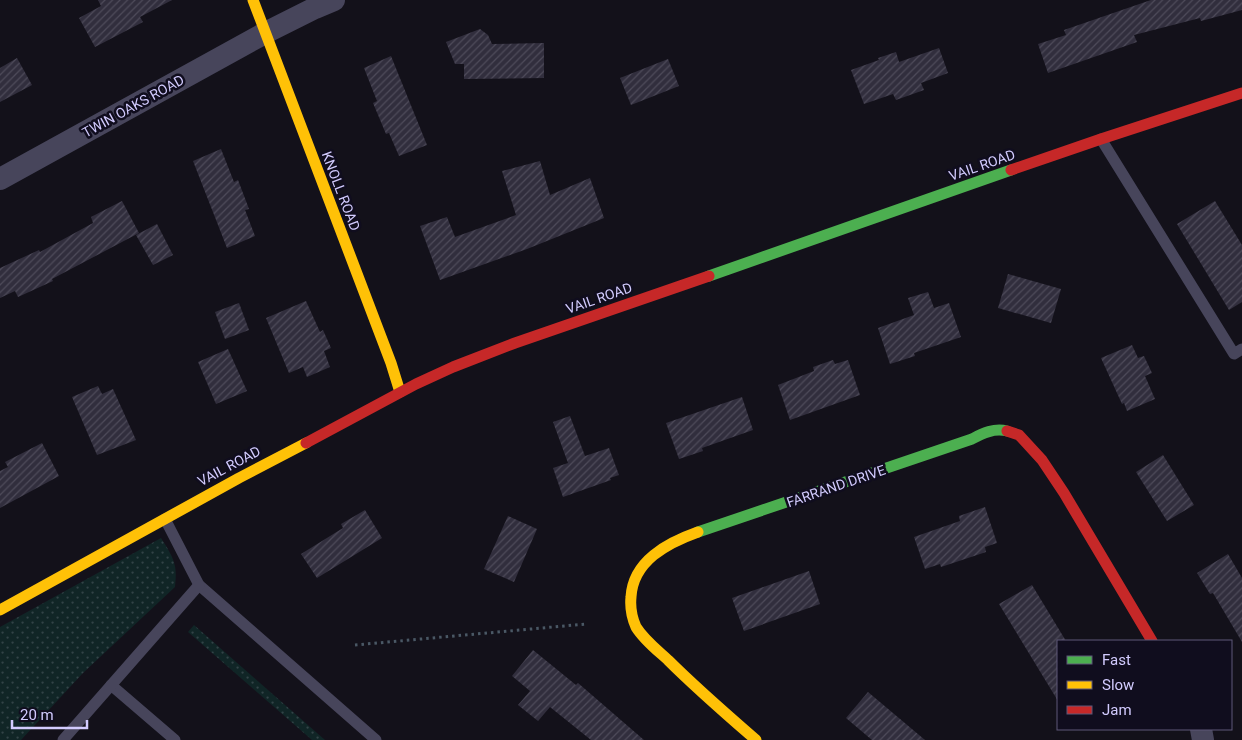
<svg xmlns="http://www.w3.org/2000/svg" width="1242" height="740" font-family="Roboto,sans-serif">
	<style>
		.grass { fill: url(#grass-dots) }
		.building { fill: url(#building-hatch) }
		.lines { fill: none; stroke-linecap: round; stroke-linejoin: round }
		.path { stroke: #4a5865; stroke-width: 3; stroke-dasharray: 2.5 4; stroke-linecap: butt }
		.lane { stroke: #47455b; stroke-width: 11 }
		.street { stroke: #47455b; stroke-width: 22 }
		.fast { stroke: #4caf50; stroke-width: 11 }
		.slow { stroke: #ffc107; stroke-width: 11 }
		.jam { stroke: #c62828; stroke-width: 11 }
		.labels { text-anchor: middle; stroke-width: 5; stroke-linejoin: round; paint-order: stroke }
		.street-label { font-size: 14px; fill: #d2cbfe; stroke: #100d1e }
	</style>
	<defs>
		<pattern id="grass-dots" width="8" height="8" patternUnits="userSpaceOnUse" patternTransform="scale(1.25)"><rect width="8" height="8" fill="#102526"/><path d="M2 2h.1M6 6h.1" fill="none" stroke="#324347" stroke-width="1.8" stroke-linecap="round"/></pattern>
		<pattern id="building-hatch" width="6" height="6" patternUnits="userSpaceOnUse" patternTransform="scale(1.25)"><rect width="6" height="6" fill="#312e3d"/><path d="M-1 1l2-2M0 6l6-6M5 7l2-2" fill="none" stroke="#4e4b5a"/></pattern>
	</defs>
	<rect width="100%" height="100%" fill="#13111a"/>
	<g class="grass">
		<path d="M161,538C173,557 178,564 175,587L83,673L21,740H0V627Z"/>
		<polygon points="194,625 325,740 312,740 188,632"/>
	</g>
	<g class="building">
		<polygon points="98,0 172,0 140,17 143,22 95,47 79,18 101,6"/>
		<polygon points="1151,0 1242,0 1242,10 1201,21 1200,18 1134,35 1137,42 1048,73 1038,44 1066,35 1064,30"/>
		<polygon points="480,29 488,35 492,44 544,43 544,78 464,79 464,64 455,64 446,42"/>
		<polygon points="939,48 948,73 921,83 924,90 896,100 893,94 864,104 851,70 879,60 878,58 896,52 899,62"/>
		<polygon points="391,56 427,145 399,156 389,133 386,134 373,103 377,101 364,68"/>
		<polygon points="17,58 32,85 0,102 0,68"/>
		<polygon points="668,59 679,86 631,105 620,78"/>
		<polygon points="221,149 234,182 238,180 249,209 245,210 255,236 227,248 193,161"/>
		<polygon points="540,161 550,195 590,178 604,218 527,249 440,280 420,226 447,217 455,237 516,215 502,171"/>
		<polygon points="122,201 139,233 52,279 53,281 18,297 15,291 0,298 0,268 39,250 40,252 93,223 91,217"/>
		<polygon points="1215,201 1242,245 1242,302 1229,310 1177,224"/>
		<polygon points="157,224 173,255 153,265 136,235"/>
		<polygon points="1008,274 1061,289 1051,323 998,308"/>
		<polygon points="928,292 934,308 949,303 961,337 914,353 915,356 890,364 878,328 914,315 908,298"/>
		<polygon points="306,301 320,332 323,330 331,348 324,351 330,367 307,377 303,367 289,373 266,318"/>
		<polygon points="239,303 249,330 225,339 215,312"/>
		<polygon points="1132,345 1138,358 1144,356 1152,373 1145,376 1155,399 1127,411 1124,403 1122,404 1101,358"/>
		<polygon points="228,349 247,391 216,404 198,362"/>
		<polygon points="833,360 835,364 848,360 860,395 790,420 778,385 814,371 813,367"/>
		<polygon points="98,386 102,394 113,389 136,440 97,455 72,397"/>
		<polygon points="742,397 753,430 702,448 703,451 679,459 666,423"/>
		<polygon points="570,416 585,456 609,448 619,475 610,478 611,480 563,497 553,468 568,463 553,422"/>
		<polygon points="42,443 59,476 0,508 0,471 8,467 5,462"/>
		<polygon points="1163,455 1194,505 1167,521 1136,472"/>
		<polygon points="985,507 997,543 985,547 986,552 941,567 940,564 925,569 914,537 960,521 959,516"/>
		<polygon points="365,510 382,538 317,578 301,554 343,528 341,524"/>
		<polygon points="508,516 537,529 514,582 484,569"/>
		<polygon points="1228,554 1242,578 1242,642 1213,593 1210,594 1197,573"/>
		<polygon points="809,571 820,604 744,631 732,598"/>
		<polygon points="1032,585 1066,641 1058,641 1058,701 999,604"/>
		<polygon points="533,650 576,685 578,683 644,740 591,740 550,707 538,721 518,705 530,691 512,676"/>
		<polygon points="868,692 925,740 872,740 846,718"/>
	</g>
	<g class="lines">
		<polyline class="path" points="355,645 586,624"/>
		<g class="lane">
			<polyline points="1101,139 1234,354 1242,349"/>
			<polyline points="165,519 199,585 376,740"/>
			<polyline points="111,685 175,740"/>
			<polyline points="63,740 199,585"/>
		</g>
		<g class="street">
			<polyline points="0,179 265,33 315,8 334,0"/>
			<polyline points="1201,729 1203,740"/>
		</g>
		<g class="fast">
			<polyline points="709,276 1011,170"/>
			<path d="M698,532L972,439C983,433 994,428 1007,431"/>
		</g>
		<g class="slow">
			<polyline points="253,0 391,363 400,392"/>
			<path d="M698,532C667,543 633,561 631,597C630,607 632,618 636,627C644,640 657,650 668,660C696,688 726,714 756,740"/>
			<polyline points="0,610 239,478 306,443"/>
		</g>
		<g class="jam">
			<polyline points="1011,170 1101,139 1242,93"/>
			<polyline points="1007,431 1019,435 1042,460 1064,493 1152,641"/>
			<polyline points="306,443 416,384 453,367 515,343 709,276"/>
		</g>
	</g>
	<g class="labels">
		<g class="street-label">
			<text transform="translate(133 106) rotate(-29)" y="5">TWIN OAKS ROAD</text>
			<text transform="translate(982 165) rotate(-19)" y="5">VAIL ROAD</text>
			<text transform="translate(341 191) rotate(69)" y="5">KNOLL ROAD</text>
			<text transform="translate(599 298) rotate(-19)" y="5">VAIL ROAD</text>
			<text transform="translate(229 466) rotate(-28)" y="5">VAIL ROAD</text>
			<text transform="translate(836 486) rotate(-19)" y="5">FARRAND DRIVE</text>
		</g>
	</g>
	<rect x="1057" y="640" width="175" height="90" fill="#100d1e" stroke="#5e5978"/>
	<rect x="1067" y="656" width="25" height="8" fill="#4caf50" stroke="#5e5978"/>
	<text x="1102" y="665" font-size="15" fill="#d2cbfe">Fast</text>
	<rect x="1067" y="681" width="25" height="8" fill="#ffc107" stroke="#5e5978"/>
	<text x="1102" y="690" font-size="15" fill="#d2cbfe">Slow</text>
	<rect x="1067" y="706" width="25" height="8" fill="#c62828" stroke="#5e5978"/>
	<text x="1102" y="715" font-size="15" fill="#d2cbfe">Jam</text>
	<path d="M12 720v8h75v-8" fill="none" stroke="#d2cbfe" stroke-width="2.5"/>
	<text x="20" y="720" font-size="15" fill="#d2cbfe" stroke="#100d1e" stroke-width="4" paint-order="stroke">20 m</text>
</svg>
